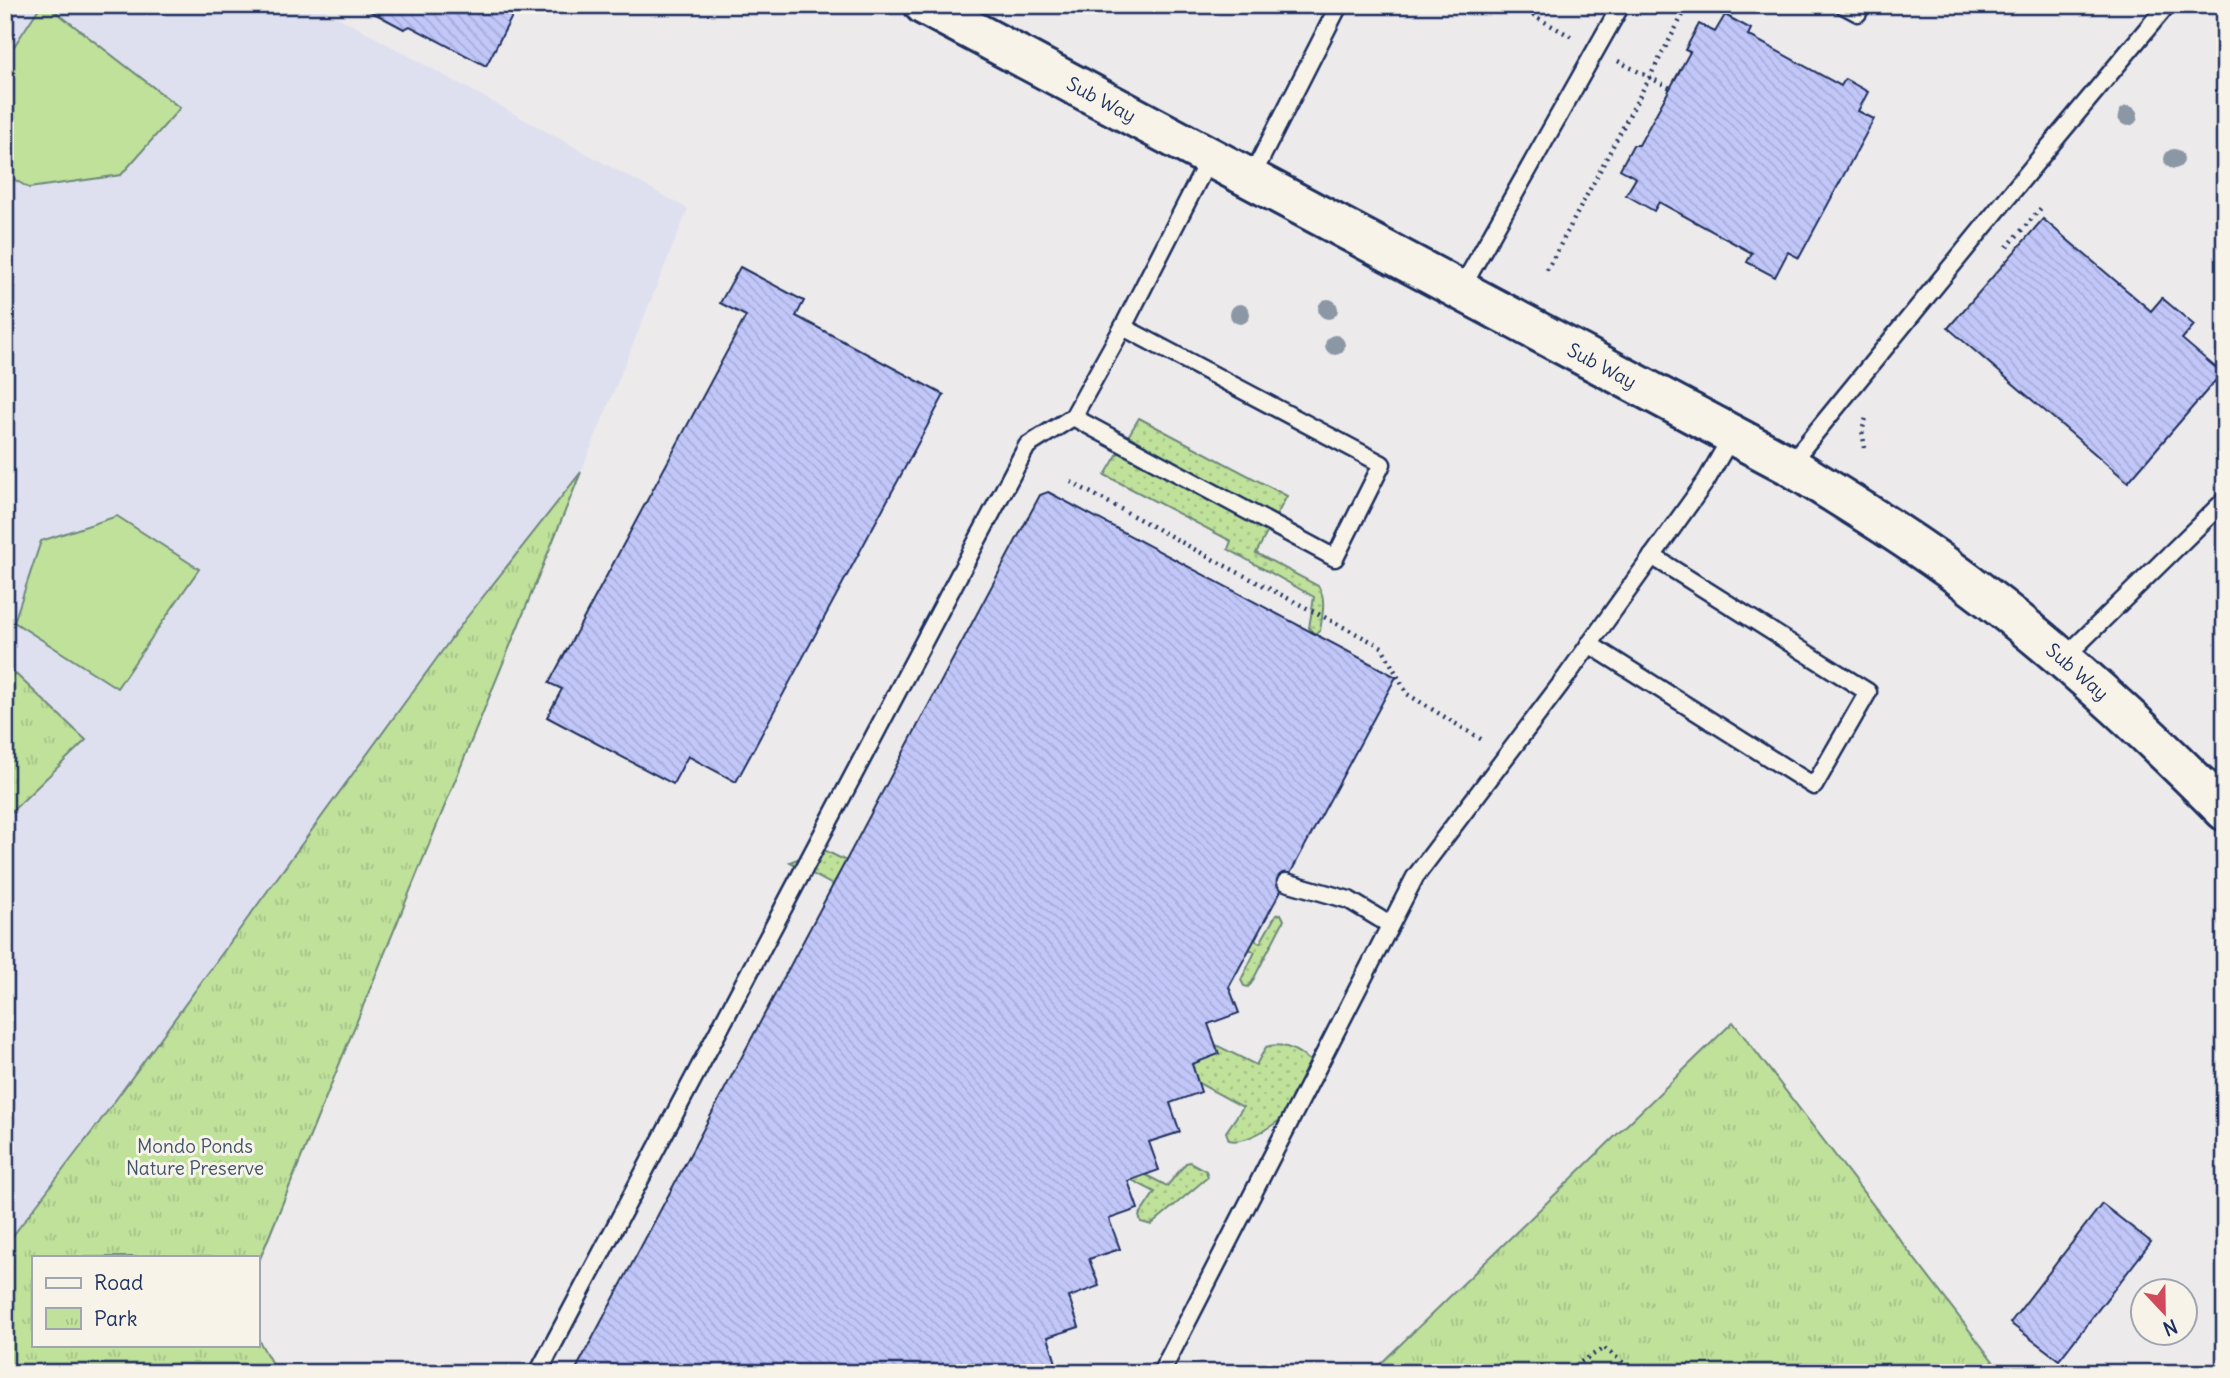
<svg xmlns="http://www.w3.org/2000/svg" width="2230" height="1378" font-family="Delius,sans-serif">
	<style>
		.built { fill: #dfe0ef }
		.grass { fill: url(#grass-dots); stroke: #6d887c; stroke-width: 2 }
		.park { fill: url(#park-tufts); stroke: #6d887c; stroke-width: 2 }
		.garden { fill: #bfe19a; stroke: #6d887c; stroke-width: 2 }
		.building { fill: url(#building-back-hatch); stroke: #1b2f5e; stroke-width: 2 }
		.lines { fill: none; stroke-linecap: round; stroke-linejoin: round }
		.lane-casing { stroke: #1b2f5e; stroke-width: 21 }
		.secondary-casing { stroke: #1b2f5e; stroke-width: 44 }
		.path { stroke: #1b2f5e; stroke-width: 4.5; stroke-dasharray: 2 5; stroke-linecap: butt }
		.lane { stroke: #f7f3e8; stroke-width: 16 }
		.secondary { stroke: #f7f3e8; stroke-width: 38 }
		.tree { fill: #8b97a4 }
		.labels { text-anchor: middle; stroke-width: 6; stroke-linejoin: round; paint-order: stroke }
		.street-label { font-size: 19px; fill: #1b2f5e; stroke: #f7f3e8 }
		.park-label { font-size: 19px; fill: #3c536a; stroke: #f7f3e8 }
	</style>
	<defs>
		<pattern id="grass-dots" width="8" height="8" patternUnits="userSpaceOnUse" patternTransform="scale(1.75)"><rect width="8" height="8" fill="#bfe19a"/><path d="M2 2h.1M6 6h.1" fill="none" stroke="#a4c187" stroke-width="1.8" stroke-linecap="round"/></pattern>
		<pattern id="park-tufts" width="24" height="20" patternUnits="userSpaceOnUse" patternTransform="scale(1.75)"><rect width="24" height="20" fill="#bfe19a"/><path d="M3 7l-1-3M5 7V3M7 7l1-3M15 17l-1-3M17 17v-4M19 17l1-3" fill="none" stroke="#a4c187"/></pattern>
		<pattern id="building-back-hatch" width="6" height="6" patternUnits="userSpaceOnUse" patternTransform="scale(1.75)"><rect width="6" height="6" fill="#c2c7f9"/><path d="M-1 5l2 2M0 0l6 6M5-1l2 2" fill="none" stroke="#a6abd8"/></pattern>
	</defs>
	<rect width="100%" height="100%" fill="#eceaeb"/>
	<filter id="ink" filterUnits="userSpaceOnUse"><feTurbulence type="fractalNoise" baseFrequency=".0143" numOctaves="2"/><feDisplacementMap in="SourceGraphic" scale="14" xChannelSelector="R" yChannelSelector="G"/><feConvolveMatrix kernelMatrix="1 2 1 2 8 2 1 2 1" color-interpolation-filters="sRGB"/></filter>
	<g filter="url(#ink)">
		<polygon class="built" points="5,5 316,5 688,209 581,472 464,621 98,1124 5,1246"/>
		<g class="grass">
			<path d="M1139,418L1287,496L1256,553L1318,586C1327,598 1322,617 1320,631L1314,634L1309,628L1314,597L1228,549L1231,541L1105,475Z"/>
			<polygon points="936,772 1260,943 1276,915 1281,914 1284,920 1251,984 1248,987 1244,986 1241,980 1255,952 933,780"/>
			<path d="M822,849L1256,1065L1266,1047C1284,1040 1303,1054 1316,1066C1309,1079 1303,1094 1295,1105C1284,1120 1247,1145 1229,1140L1226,1132L1243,1107L790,862Z"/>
			<polygon points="822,1007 1167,1186 1186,1163 1190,1162 1206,1171 1208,1177 1151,1225 1141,1222 1139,1216 1155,1192 817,1016"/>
		</g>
		<g class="park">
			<polygon points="581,472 257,1266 257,1257 33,1257 33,1345 257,1345 257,1337 277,1373 5,1373 5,1246 98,1124 464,621"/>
			<polygon points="5,664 86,740 5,818"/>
			<polygon points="1733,1022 2002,1373 1371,1373"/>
		</g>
		<g class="garden">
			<polygon points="41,5 47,5 180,108 121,175 29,188 5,174 5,60"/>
			<polygon points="117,516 199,569 117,688 14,622 41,541"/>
		</g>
		<g class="building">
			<polygon points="359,5 518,5 486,66 410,26 404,29"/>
			<polygon points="1725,15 1751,29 1748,35 1841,86 1845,79 1868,92 1858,111 1874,119 1799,258 1788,252 1775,277 1747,262 1752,253 1659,202 1654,211 1626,195 1636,178 1620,169 1633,145 1639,145 1690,52 1685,50 1699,24 1715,32"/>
			<polygon points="2043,219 2151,311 2162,298 2194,325 2182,339 2222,373 2128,482 1948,328"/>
			<polygon points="740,267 804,301 796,316 944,395 736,782 688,756 673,784 547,717 562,689 549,683 746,316 720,303"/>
			<polygon points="1048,492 1396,677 1229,987 1239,1013 1208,1024 1219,1054 1192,1064 1201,1092 1170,1103 1180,1132 1149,1142 1159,1170 1128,1181 1138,1209 1109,1219 1120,1249 1089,1259 1099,1286 1069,1297 1079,1327 1048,1337 1056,1363 1029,1373 574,1373 1040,495"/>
			<polygon points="2102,1204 2151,1242 2059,1360 2010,1323"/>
		</g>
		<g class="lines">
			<g class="lane-casing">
				<g id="lane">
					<polyline points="1843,5 1858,13"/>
					<polyline points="1251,178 1339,5"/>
					<polyline points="1461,289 1621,5"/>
					<polyline points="1073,417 1335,558 1382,464 1123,327 1210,157"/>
					<polyline points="1789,465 2053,142 2167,5"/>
					<polyline points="1589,644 1814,786 1868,692 1652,556"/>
					<polyline points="2064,658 2225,500"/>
					<polyline points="1286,882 1349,900 1390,925"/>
					<polyline points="538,1373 1027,446 1073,417 1123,327"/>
					<polyline points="1161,1373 1415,877 1566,677 1706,481 1733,434"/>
				</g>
			</g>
			<g class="secondary-casing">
				<g id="secondary">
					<path id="s1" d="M924,5L1789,465C1850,503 1913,541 1971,585C2062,653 2145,730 2225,811"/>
				</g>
			</g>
			<g class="path">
				<polyline points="1514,5 1572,37"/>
				<polyline points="1618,61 1670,88"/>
				<polyline points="2007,247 2041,208"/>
				<polyline points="1547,270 1688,5"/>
				<polyline points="1865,448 1862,431 1866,418"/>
				<polyline points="1071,482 1216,561 1382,647 1407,694 1484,741"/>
				<polyline points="1563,1373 1604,1348 1637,1373"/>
			</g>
			<use href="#lane" class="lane"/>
			<use href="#secondary" class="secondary"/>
		</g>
		<g class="tree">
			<circle cx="2128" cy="116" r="10"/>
			<circle cx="2174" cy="159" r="10"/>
			<circle cx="1328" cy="309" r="10"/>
			<circle cx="1240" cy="314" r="10"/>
			<circle cx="1335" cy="345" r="10"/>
		</g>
	</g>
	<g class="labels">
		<g class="street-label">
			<text dy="7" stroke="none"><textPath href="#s1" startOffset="201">Sub Way</textPath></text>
			<text dy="7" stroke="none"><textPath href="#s1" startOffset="768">Sub Way</textPath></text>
			<text dy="7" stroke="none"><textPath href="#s1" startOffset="1335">Sub Way</textPath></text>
		</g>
		<g class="park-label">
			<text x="195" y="1153">Mondo Ponds<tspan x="195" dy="22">Nature Preserve</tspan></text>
		</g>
	</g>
	<rect width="2230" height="1378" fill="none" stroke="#f7f3e8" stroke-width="28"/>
	<rect x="14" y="14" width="2202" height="1350" fill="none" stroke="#1b2f5e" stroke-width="2.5" filter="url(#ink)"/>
	<rect x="32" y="1256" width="228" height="91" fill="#f7f3e8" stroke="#9fa5b1" stroke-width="2"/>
	<rect x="46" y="1278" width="35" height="10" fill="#f7f3e8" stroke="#9fa5b1" stroke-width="2"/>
	<text x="94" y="1290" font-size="21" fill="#1b2f5e">Road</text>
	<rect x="46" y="1308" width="35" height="21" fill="url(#park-tufts)" stroke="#9fa5b1" stroke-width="2"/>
	<text x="94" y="1326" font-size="21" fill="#1b2f5e">Park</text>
	<g transform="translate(2164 1312) rotate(158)"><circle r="33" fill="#f7f3e8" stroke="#9fa5b1" stroke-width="2"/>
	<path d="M0-5L12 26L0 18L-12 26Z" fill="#d1495b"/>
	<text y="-10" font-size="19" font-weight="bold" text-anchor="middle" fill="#1b2f5e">N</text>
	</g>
</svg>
